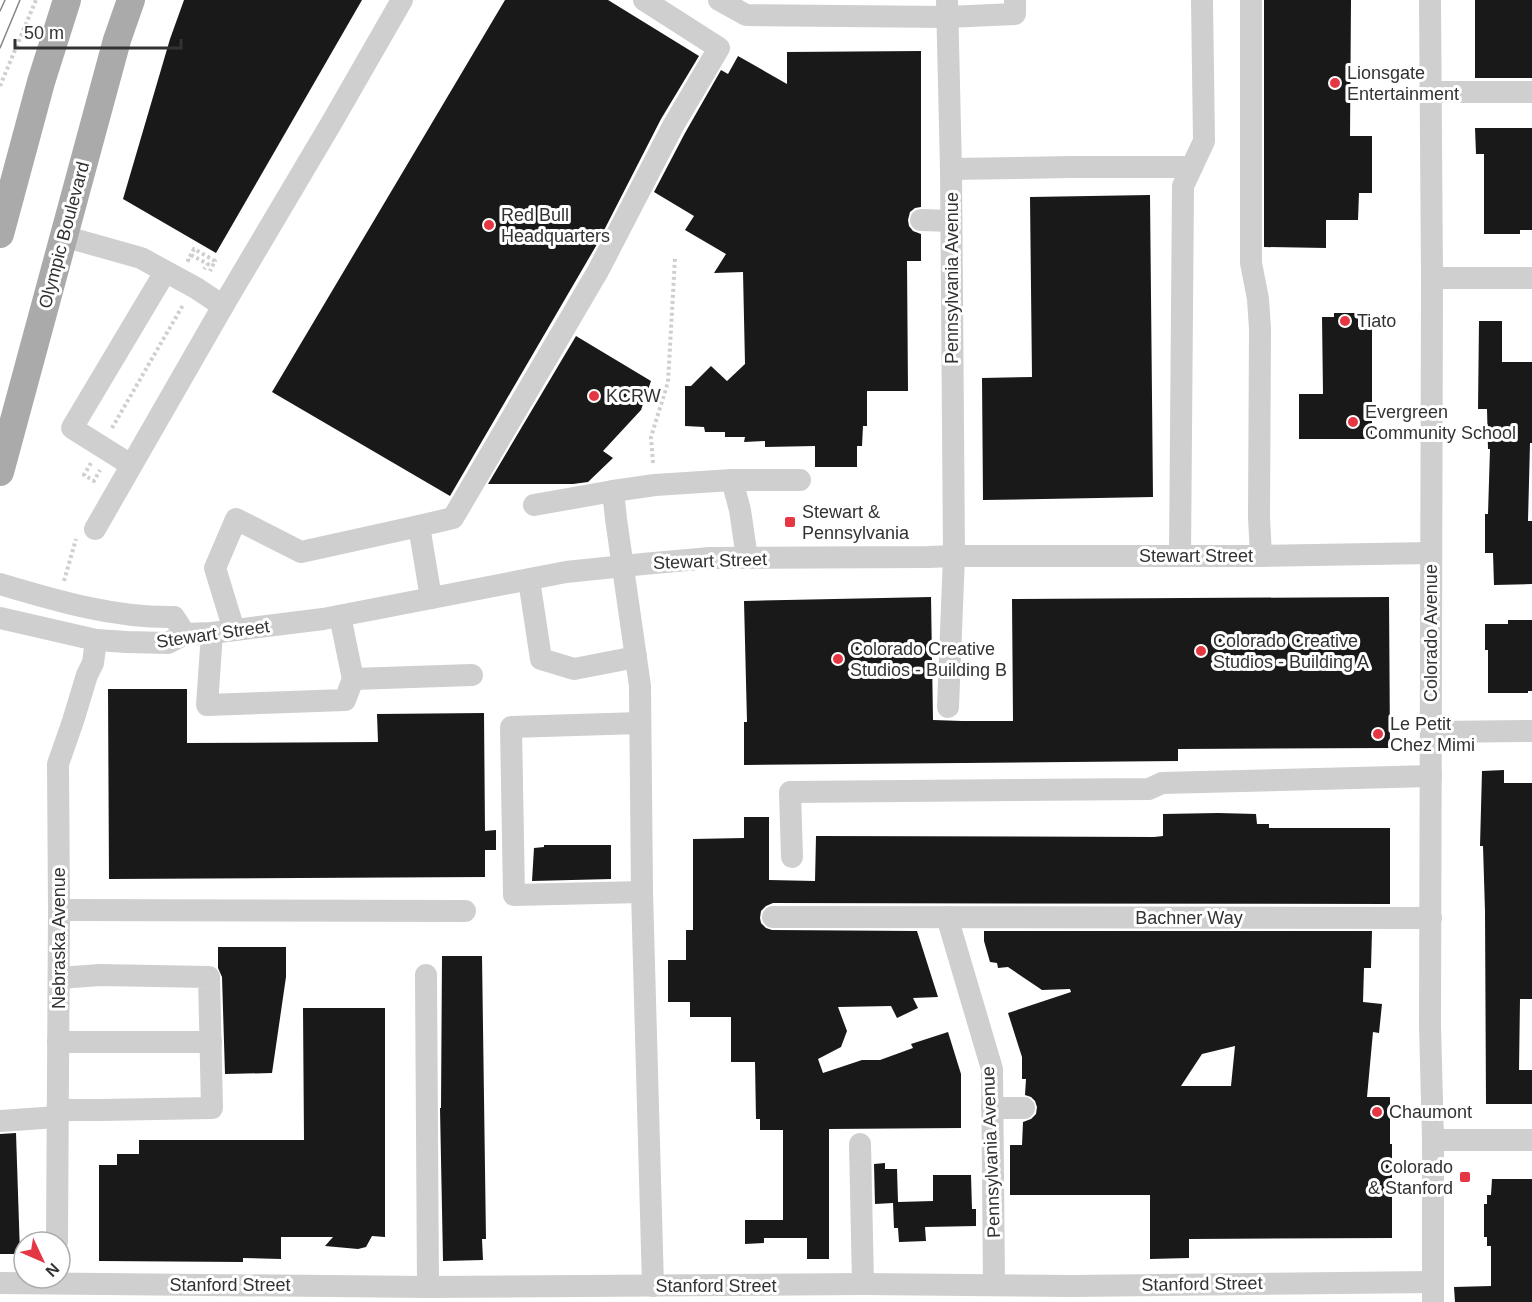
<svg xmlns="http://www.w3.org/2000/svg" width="1532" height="1302" font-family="Helvetica,sans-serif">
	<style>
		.building { fill: #191919; fill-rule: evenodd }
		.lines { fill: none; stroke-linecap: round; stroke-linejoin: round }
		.path { stroke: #cfcfcf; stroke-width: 4; stroke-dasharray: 3 3; stroke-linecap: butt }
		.minor { stroke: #cfcfcf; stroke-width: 22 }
		.major { stroke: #aaa; stroke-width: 28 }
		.tram { stroke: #878787; stroke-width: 1.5 }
		.poi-dot { fill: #e53743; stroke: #fff; stroke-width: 2 }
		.labels { text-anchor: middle; stroke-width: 6; stroke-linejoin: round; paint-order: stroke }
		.poi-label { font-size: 18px; fill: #323232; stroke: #fff; text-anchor: start }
		.street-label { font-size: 18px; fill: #323232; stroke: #fff }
	</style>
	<rect width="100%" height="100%" fill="#fff"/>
	<g class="building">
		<polygon points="184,0 362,0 216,253 123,199 170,39"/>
		<polygon points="505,0 608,0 699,56 661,119 596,246 450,496 272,392"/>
		<polygon points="1264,0 1351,0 1350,136 1372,136 1372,193 1359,193 1358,220 1326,220 1326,248 1264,247"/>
		<rect x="1475" y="0" width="57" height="78"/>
		<polygon points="921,51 921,207 915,208 910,212 908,220 909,226 913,231 921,234 921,261 907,261 908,391 867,391 867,426 863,426 862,446 857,446 857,467 815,467 815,446 765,447 765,441 744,442 745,437 725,437 725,432 705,432 704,427 685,426 685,386 691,386 711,366 727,381 745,364 743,272 714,273 726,254 685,230 694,216 654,192 685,133 721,70 728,74 738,56 787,84 787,52"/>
		<polygon points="1475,128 1532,128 1532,230 1520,230 1520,234 1484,234 1484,154 1476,154"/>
		<polygon points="1150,195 1153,497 983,500 982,378 1032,377 1030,197"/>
		<polygon points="1334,313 1358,313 1358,327 1372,327 1372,439 1299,439 1299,394 1323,394 1322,317 1334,317"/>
		<polygon points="1479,321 1502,321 1502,362 1532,362 1532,443 1530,443 1528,521 1532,521 1532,584 1494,585 1493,553 1485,553 1485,514 1488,514 1490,449 1488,449 1487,409 1478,409"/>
		<polygon points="576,336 651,381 641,410 603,451 613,458 588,482 573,484 488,484"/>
		<polygon points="931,597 933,720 962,721 1013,721 1012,599 1389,597 1390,748 1178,749 1178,761 744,765 744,722 747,722 744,601"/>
		<polygon points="1508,620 1532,620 1532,691 1528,691 1528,693 1488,693 1488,650 1485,650 1485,624 1508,624"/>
		<polygon points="108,689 187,689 187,743 378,742 377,714 484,713 485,831 496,830 496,850 485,850 485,877 109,879"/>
		<polygon points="1504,770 1504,783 1532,783 1532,999 1520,999 1519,1070 1532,1070 1532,1104 1486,1104 1485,911 1483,846 1480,846 1482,771"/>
		<polygon points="1218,813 1256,814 1257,824 1269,824 1269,828 1390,828 1390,904 773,903 766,906 761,911 760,918 761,923 766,928 772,930 917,931 938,997 913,998 918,1008 897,1018 891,1006 838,1007 847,1031 841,1047 818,1059 823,1073 862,1060 880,1060 913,1048 911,1044 948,1032 961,1074 961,1128 829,1129 829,1259 807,1259 807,1238 764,1238 764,1243 745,1244 745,1220 783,1220 783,1130 760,1130 760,1119 756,1119 755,1062 731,1062 731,1017 690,1017 690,1002 668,1002 668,960 686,960 686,930 693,930 693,839 744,838 744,817 769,817 769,880 815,881 816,836 1154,837 1163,836 1163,814"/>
		<polygon points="544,845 611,845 611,879 532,881 534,848 544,847"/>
		<path d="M984,931H1372L1371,968H1364L1363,1002L1382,1004L1379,1033L1373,1032L1367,1097H1390V1144H1392V1238L1189,1239V1258L1150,1259V1195H1010V1145H1022L1023,1122L1031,1119L1036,1114L1037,1107L1035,1101L1031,1097L1025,1095L1026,1079H1022V1057L1008,1013L1071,992L1070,989L1042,990L1008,967L998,968L997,963L990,962L984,941ZM1235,1046L1231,1086H1181L1202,1054Z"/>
		<polygon points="218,947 286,947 286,977 272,1073 225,1074 222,977 218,968"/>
		<polygon points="442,956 482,956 486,1239 482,1239 483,1260 443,1261 440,1108 441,1108"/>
		<polygon points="303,1008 385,1008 385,1237 372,1236 366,1247 358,1249 325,1246 333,1237 281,1237 281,1259 243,1258 243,1262 99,1261 99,1165 117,1165 117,1154 139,1154 139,1140 304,1140"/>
		<polygon points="16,1133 20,1254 0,1254 0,1134"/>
		<polygon points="885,1163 885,1169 897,1169 898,1202 933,1201 933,1175 971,1175 972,1209 976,1209 976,1226 925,1227 926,1241 899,1242 898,1228 894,1228 893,1203 875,1204 874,1164"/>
		<polygon points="1492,1179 1532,1179 1532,1302 1455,1302 1454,1287 1491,1286 1491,1246 1487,1246 1487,1237 1484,1237 1484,1204 1487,1204 1487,1195 1491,1195"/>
	</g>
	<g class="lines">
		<g class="path">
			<polyline points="0,86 36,0"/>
			<polyline points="191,255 208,264 204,269"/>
			<polyline points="190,261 188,260 194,249 215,261 210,271"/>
			<polyline points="112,428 183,305"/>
			<polyline points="91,463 84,475 94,481 100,470"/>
			<polyline points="653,463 651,437 668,382 675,258"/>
			<polyline points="64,581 76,539"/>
		</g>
		<g class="minor">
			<polyline points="719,0 746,15 947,17 1015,14 1015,0"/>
			<polyline points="947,0 951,169 954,556 948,707"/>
			<polyline points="1251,0 1251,263 1258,299 1260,329 1259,517 1261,556"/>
			<polyline points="1430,0 1432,278 1430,1025 1433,1140 1433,1302"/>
			<polyline points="1429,92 1532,92"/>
			<polyline points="951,169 1072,167 1192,167"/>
			<polyline points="921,220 951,221"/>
			<polyline points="63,236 141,258 196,288 223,306"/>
			<polyline points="1432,278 1532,278"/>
			<polyline points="131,465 72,428 165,272"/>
			<polyline points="732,480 800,480"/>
			<polyline points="534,505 613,491"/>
			<polyline points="419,526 453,518 598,271 673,126 719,48 644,0"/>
			<polyline points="95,529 223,306 332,122 402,0"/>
			<polyline points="1180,556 1183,186 1204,141 1202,0"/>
			<polyline points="529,580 541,659 574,669 636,657"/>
			<path d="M0,584C57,601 114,618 174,617L185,634"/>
			<polyline points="340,616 353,679 472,675"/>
			<polyline points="0,618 96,640 127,642 168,643 185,634 212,633 323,619 566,572 643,564 710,558 928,557 954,556 1261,556 1430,553"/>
			<polyline points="234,630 215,568 236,519 301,552 419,526 431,598"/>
			<polyline points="212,633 207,705 345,700 353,679"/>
			<polyline points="640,723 511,727 514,895 642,892"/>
			<polyline points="1431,732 1532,731"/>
			<polyline points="792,857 790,792 1149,789 1162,783 1431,776"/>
			<polyline points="59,910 465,911"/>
			<polyline points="773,917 1431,918"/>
			<polyline points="947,917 992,1069 994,1285"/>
			<polyline points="426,975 428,1287"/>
			<polyline points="58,1042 211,1042"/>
			<polyline points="992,1108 1024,1108"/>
			<polyline points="57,1110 101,1110 212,1108 209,977 100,975 59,978"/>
			<polyline points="0,1121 57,1117"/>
			<polyline points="1433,1140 1532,1140"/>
			<polyline points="860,1144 863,1284"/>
			<polyline points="57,1242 59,910 58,764 73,721 87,675 93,663 96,640"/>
			<polyline points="0,1283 428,1287 863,1284 1072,1286 1433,1282"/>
			<polyline points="653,1286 642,892 640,686 616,519 613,491 655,485 732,480 740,510 747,558"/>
		</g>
		<g class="major">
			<polyline points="0,234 41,82 67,0"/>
			<polyline points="0,472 117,40 131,0"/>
		</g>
		<g class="tram">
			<polyline points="0,11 5,0"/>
			<polyline points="0,48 20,0"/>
		</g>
	</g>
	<g class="poi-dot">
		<circle cx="1335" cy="83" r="6"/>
		<circle cx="489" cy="225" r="6"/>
		<circle cx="1345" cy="321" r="6"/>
		<circle cx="594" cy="396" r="6"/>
		<circle cx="1353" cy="422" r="6"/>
		<rect x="784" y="516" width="12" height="12" rx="3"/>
		<circle cx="1201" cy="651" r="6"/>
		<circle cx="838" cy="659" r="6"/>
		<circle cx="1378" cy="734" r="6"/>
		<circle cx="1377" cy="1112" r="6"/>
		<rect x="1459" y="1171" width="12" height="12" rx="3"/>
	</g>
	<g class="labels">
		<g class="poi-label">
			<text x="1347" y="79">Lionsgate<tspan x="1347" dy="21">Entertainment</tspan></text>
			<text x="501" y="221">Red Bull<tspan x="501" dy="21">Headquarters</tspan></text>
			<text x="1357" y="327">Tiato</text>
			<text x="606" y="402">KCRW</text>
			<text x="1365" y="418">Evergreen<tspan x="1365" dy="21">Community School</tspan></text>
			<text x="802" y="518">Stewart &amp;<tspan x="802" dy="21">Pennsylvania</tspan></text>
			<text x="1213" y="647">Colorado Creative<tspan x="1213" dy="21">Studios - Building A</tspan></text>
			<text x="850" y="655">Colorado Creative<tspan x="850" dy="21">Studios - Building B</tspan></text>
			<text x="1390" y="730">Le Petit<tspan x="1390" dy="21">Chez Mimi</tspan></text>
			<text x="1389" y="1118">Chaumont</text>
			<text x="1453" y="1173" text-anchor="end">Colorado<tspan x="1453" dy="21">&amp; Stanford</tspan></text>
		</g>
		<g class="street-label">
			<text transform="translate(64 235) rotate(-75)" y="6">Olympic Boulevard</text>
			<text transform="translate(952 278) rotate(-90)" y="6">Pennsylvania Avenue</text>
			<text x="1196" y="562">Stewart Street</text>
			<text transform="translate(710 561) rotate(-2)" y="6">Stewart Street</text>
			<text transform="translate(1431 633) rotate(-90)" y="6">Colorado Avenue</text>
			<text transform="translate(213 634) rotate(-8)" y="6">Stewart Street</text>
			<text x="1189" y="924">Bachner Way</text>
			<text transform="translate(59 938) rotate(-90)" y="6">Nebraska Avenue</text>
			<text transform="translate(991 1152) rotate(-92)" y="6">Pennsylvania Avenue</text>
			<text transform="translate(1202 1284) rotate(-1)" y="6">Stanford Street</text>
			<text x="230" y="1291">Stanford Street</text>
			<text x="716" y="1292">Stanford Street</text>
		</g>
	</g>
	<g transform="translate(42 1260) rotate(134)"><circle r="28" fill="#ffffff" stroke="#adadad" stroke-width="1.5"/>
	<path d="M0-4.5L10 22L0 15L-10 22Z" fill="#e53743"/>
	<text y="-9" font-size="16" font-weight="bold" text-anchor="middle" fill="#323232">N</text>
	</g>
	<path d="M15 39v9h166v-9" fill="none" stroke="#323232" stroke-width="3"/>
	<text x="24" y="39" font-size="18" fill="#323232" stroke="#ffffff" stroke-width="4.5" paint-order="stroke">50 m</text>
</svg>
